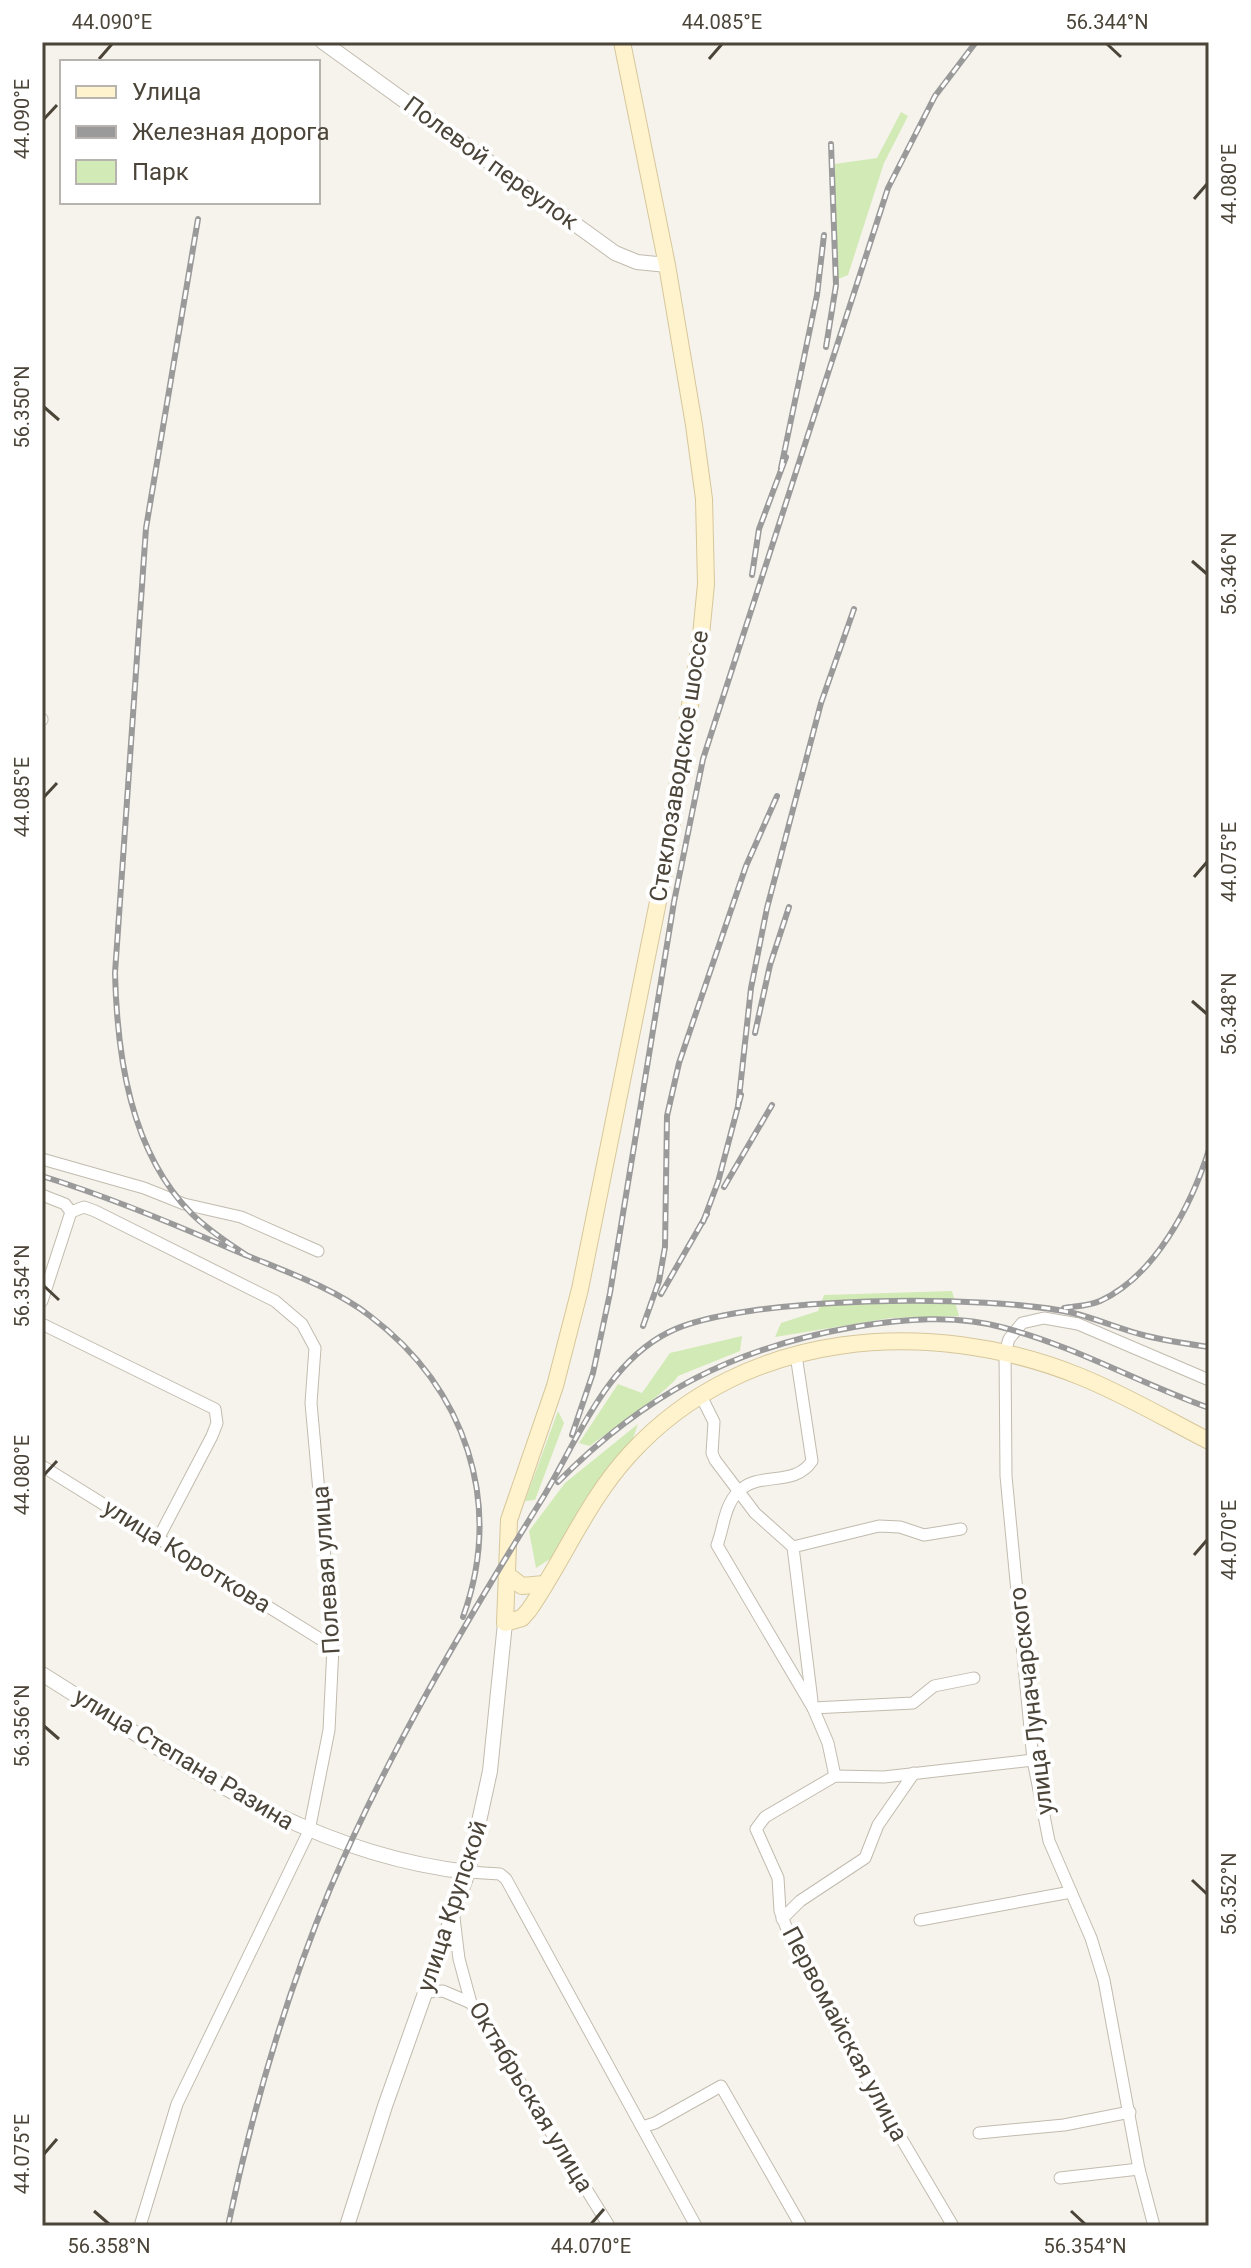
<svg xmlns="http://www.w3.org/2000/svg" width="1251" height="2268" font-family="Roboto,sans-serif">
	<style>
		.green { fill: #d2eab5 }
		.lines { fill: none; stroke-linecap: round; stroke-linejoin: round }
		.minor-casing { stroke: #c2bbae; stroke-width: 13 }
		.tertiary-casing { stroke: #c2bbae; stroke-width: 16 }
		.secondary-casing { stroke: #d6c79b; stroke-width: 18 }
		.minor { stroke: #fff; stroke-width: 11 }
		.tertiary { stroke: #fff; stroke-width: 14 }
		.secondary { stroke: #fff3cd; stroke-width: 16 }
		.rail-casing { stroke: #9a9a9a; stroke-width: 6 }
		.rail { stroke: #fff; stroke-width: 3; stroke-dasharray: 9; stroke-linecap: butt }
		.ticks { fill: none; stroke: #4b4439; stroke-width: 3 }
		.labels { text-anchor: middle; stroke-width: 8; stroke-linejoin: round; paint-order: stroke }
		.street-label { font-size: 24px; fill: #4b4439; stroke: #fff }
		.neatline { fill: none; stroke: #4b4439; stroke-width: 3 }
		.ticks-label { font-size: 20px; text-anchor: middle; fill: #4b4439 }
	</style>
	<rect width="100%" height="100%" fill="#f6f3ec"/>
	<g class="green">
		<polygon points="901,112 908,116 884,163 848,275 833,281 835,164 877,158"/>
		<polygon points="952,1291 959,1316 891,1318 775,1337 781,1323 818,1311 824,1295"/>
		<path d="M742,1336L740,1351L678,1376C671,1389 608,1432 590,1446L579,1443L618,1384L642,1393L670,1353Z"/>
		<polygon points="558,1411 564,1423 535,1500 525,1501"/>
		<polygon points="638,1424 630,1447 550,1559 536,1568 529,1531 565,1483"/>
	</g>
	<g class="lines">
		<g class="minor-casing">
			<g id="minor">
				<polyline points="42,720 42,719"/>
				<polyline points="42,1159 144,1188 184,1204 241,1217 318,1251"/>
				<polyline points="42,1195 65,1204 71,1212"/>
				<polyline points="71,1212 84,1207 95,1211 275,1301 302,1324 315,1348 311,1403 333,1647 329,1730 309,1831 177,2104 140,2226"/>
				<polyline points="42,1301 71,1212"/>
				<polyline points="42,1324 215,1409 217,1423 212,1436 158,1539"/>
				<path d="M796,1355L812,1461C794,1488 759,1470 738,1492C724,1506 724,1527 717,1545L813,1708L828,1743L835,1776"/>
				<polyline points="700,1394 714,1422 712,1453 715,1460 755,1513 793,1547"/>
				<polyline points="42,1466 333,1647"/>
				<polyline points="793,1547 879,1526 900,1527 924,1535 961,1529"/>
				<polyline points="793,1547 812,1701"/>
				<polyline points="813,1708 913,1703 934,1686 974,1678"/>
				<polyline points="468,1872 500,1874 506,1879 696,2226"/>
				<polyline points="454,1918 459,1959 471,2003 609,2226"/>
				<polyline points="782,1919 800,1901 865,1858 878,1825 914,1773"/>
				<polyline points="920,1920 1071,1892"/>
				<polyline points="426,1992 443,1991 471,2003"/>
				<polyline points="642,2127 655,2123 721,2086 801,2226"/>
				<polyline points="979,2133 1064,2125 1130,2112"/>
				<polyline points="1060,2178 1139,2169"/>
				<polyline points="953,2226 872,2089 788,1932 780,1911 778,1878 756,1829 765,1817 835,1776 884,1777 1033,1760"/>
				<polyline points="1154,2226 1139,2169 1104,1980 1091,1938 1049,1841 1033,1760 1006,1476 1005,1352 1009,1339 1022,1323 1044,1318 1078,1324 1209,1380"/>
			</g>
		</g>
		<g class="tertiary-casing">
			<g id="tertiary">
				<polyline points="323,42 615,253 637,262 667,265"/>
				<path d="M42,1674C180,1760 301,1853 468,1872"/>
				<polyline points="347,2226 385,2106 468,1872 490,1771 505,1623"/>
			</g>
		</g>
		<g class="secondary-casing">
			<g id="secondary">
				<path d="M622,42L667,265L694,425L704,499L706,584L701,635L664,872L580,1289L555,1386L509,1520L505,1623L522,1618L529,1610C564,1559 588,1499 631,1453C745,1329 929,1316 1079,1376C1124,1394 1166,1419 1209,1441"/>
				<polyline points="506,1574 522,1586 544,1584"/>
			</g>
		</g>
		<use href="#minor" class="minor"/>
		<use href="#tertiary" class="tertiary"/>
		<use href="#secondary" class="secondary"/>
		<g class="rail-casing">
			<g id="rail">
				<path d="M198,219L146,528L115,973C117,1055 130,1152 192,1214C208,1230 227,1242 246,1255"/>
				<polyline points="826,347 836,285 831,144"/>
				<polyline points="781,468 817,295 824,235"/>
				<polyline points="752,575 759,529 786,457"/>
				<polyline points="755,1033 770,965 789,907"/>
				<polyline points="738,1107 751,988 767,908 821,703 854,609"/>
				<path d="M42,1176C106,1196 167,1221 229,1248C275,1268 330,1285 370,1316C466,1389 504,1503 463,1617"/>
				<polyline points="724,1187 772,1105"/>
				<polyline points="703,1222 718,1182 741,1095"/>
				<polyline points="661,1294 707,1214"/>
				<path d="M1064,1308C1075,1306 1089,1306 1100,1301C1155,1276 1191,1206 1209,1150"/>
				<polyline points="643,1326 659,1281 665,1247 667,1116 679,1063 746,866 777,796"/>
				<polyline points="572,1435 593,1373 610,1293 674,902 703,759 888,188 935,96 976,42"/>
				<path d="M558,1482C645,1394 733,1348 854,1327C902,1319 957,1314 1005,1328C1074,1346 1141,1384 1209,1408"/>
				<path d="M228,2226C252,2111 285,1998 330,1889C387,1755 462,1628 539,1504C576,1445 603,1365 669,1332C742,1295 991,1294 1073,1313C1098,1319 1122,1330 1147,1336C1167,1341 1189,1344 1209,1347"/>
			</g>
		</g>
		<use href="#rail" class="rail"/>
	</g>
	<path class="ticks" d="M1107,44L1121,57M99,59L112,44M709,59L722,44M44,119L57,105M1194,199L1207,184M44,407L59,420M1192,561L1207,574M44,797L57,783M1194,877L1207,862M1192,1001L1207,1014M44,1286L59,1300M44,1475L57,1461M1194,1555L1207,1540M44,1726L59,1739M1192,1880L1207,1894M44,2154L57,2139M94,2211L109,2224M1071,2211L1085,2224M591,2224L604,2209"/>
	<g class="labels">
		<g class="street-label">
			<text transform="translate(491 163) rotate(36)" y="8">Полевой переулок</text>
			<text transform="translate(679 766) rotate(-81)" y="8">Стеклозаводское шоссе</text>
			<text transform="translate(187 1556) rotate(32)" y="8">улица Короткова</text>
			<text transform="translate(326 1570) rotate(-94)" y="8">Полевая улица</text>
			<text transform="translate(1031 1701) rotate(-97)" y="8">улица Луначарского</text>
			<text transform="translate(184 1759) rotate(31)" y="8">улица Степана Разина</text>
			<text transform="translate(452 1906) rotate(-72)" y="8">улица Крупской</text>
			<text transform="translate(845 2034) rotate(62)" y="8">Первомайская улица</text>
			<text transform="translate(531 2097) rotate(59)" y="8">Октябрьская улица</text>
		</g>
	</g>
	<rect width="1251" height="2268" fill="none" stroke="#ffffff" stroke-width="88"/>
	<rect x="60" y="60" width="260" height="144" fill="#ffffff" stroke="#b7b4b0" stroke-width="2"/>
	<rect x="76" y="86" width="40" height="12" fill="#fff3cd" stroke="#b7b4b0" stroke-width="2"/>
	<text x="132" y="100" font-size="24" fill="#4b4439">Улица</text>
	<rect x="76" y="126" width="40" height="12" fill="#9a9a9a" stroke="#b7b4b0" stroke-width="2"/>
	<text x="132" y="140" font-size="24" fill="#4b4439">Железная дорога</text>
	<rect x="76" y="160" width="40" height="24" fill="#d2eab5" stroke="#b7b4b0" stroke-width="2"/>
	<text x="132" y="180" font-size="24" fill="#4b4439">Парк</text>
	<rect x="44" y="44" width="1163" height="2180" class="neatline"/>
	<g class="ticks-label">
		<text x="112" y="29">44.090°E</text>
		<text x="722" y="29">44.085°E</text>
		<text x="1107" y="29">56.344°N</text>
		<text transform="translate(22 119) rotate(-90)" y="7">44.090°E</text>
		<text transform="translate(1229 184) rotate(-90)" y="7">44.080°E</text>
		<text transform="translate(22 407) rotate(-90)" y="7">56.350°N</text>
		<text transform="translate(1229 574) rotate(-90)" y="7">56.346°N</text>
		<text transform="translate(22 797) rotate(-90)" y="7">44.085°E</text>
		<text transform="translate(1229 862) rotate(-90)" y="7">44.075°E</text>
		<text transform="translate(1229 1014) rotate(-90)" y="7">56.348°N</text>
		<text transform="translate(22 1286) rotate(-90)" y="7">56.354°N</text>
		<text transform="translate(22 1475) rotate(-90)" y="7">44.080°E</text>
		<text transform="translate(1229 1540) rotate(-90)" y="7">44.070°E</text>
		<text transform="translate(22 1726) rotate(-90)" y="7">56.356°N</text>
		<text transform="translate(1229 1894) rotate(-90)" y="7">56.352°N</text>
		<text transform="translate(22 2154) rotate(-90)" y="7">44.075°E</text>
		<text x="109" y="2253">56.358°N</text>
		<text x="591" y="2253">44.070°E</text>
		<text x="1085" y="2253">56.354°N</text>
	</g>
</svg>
